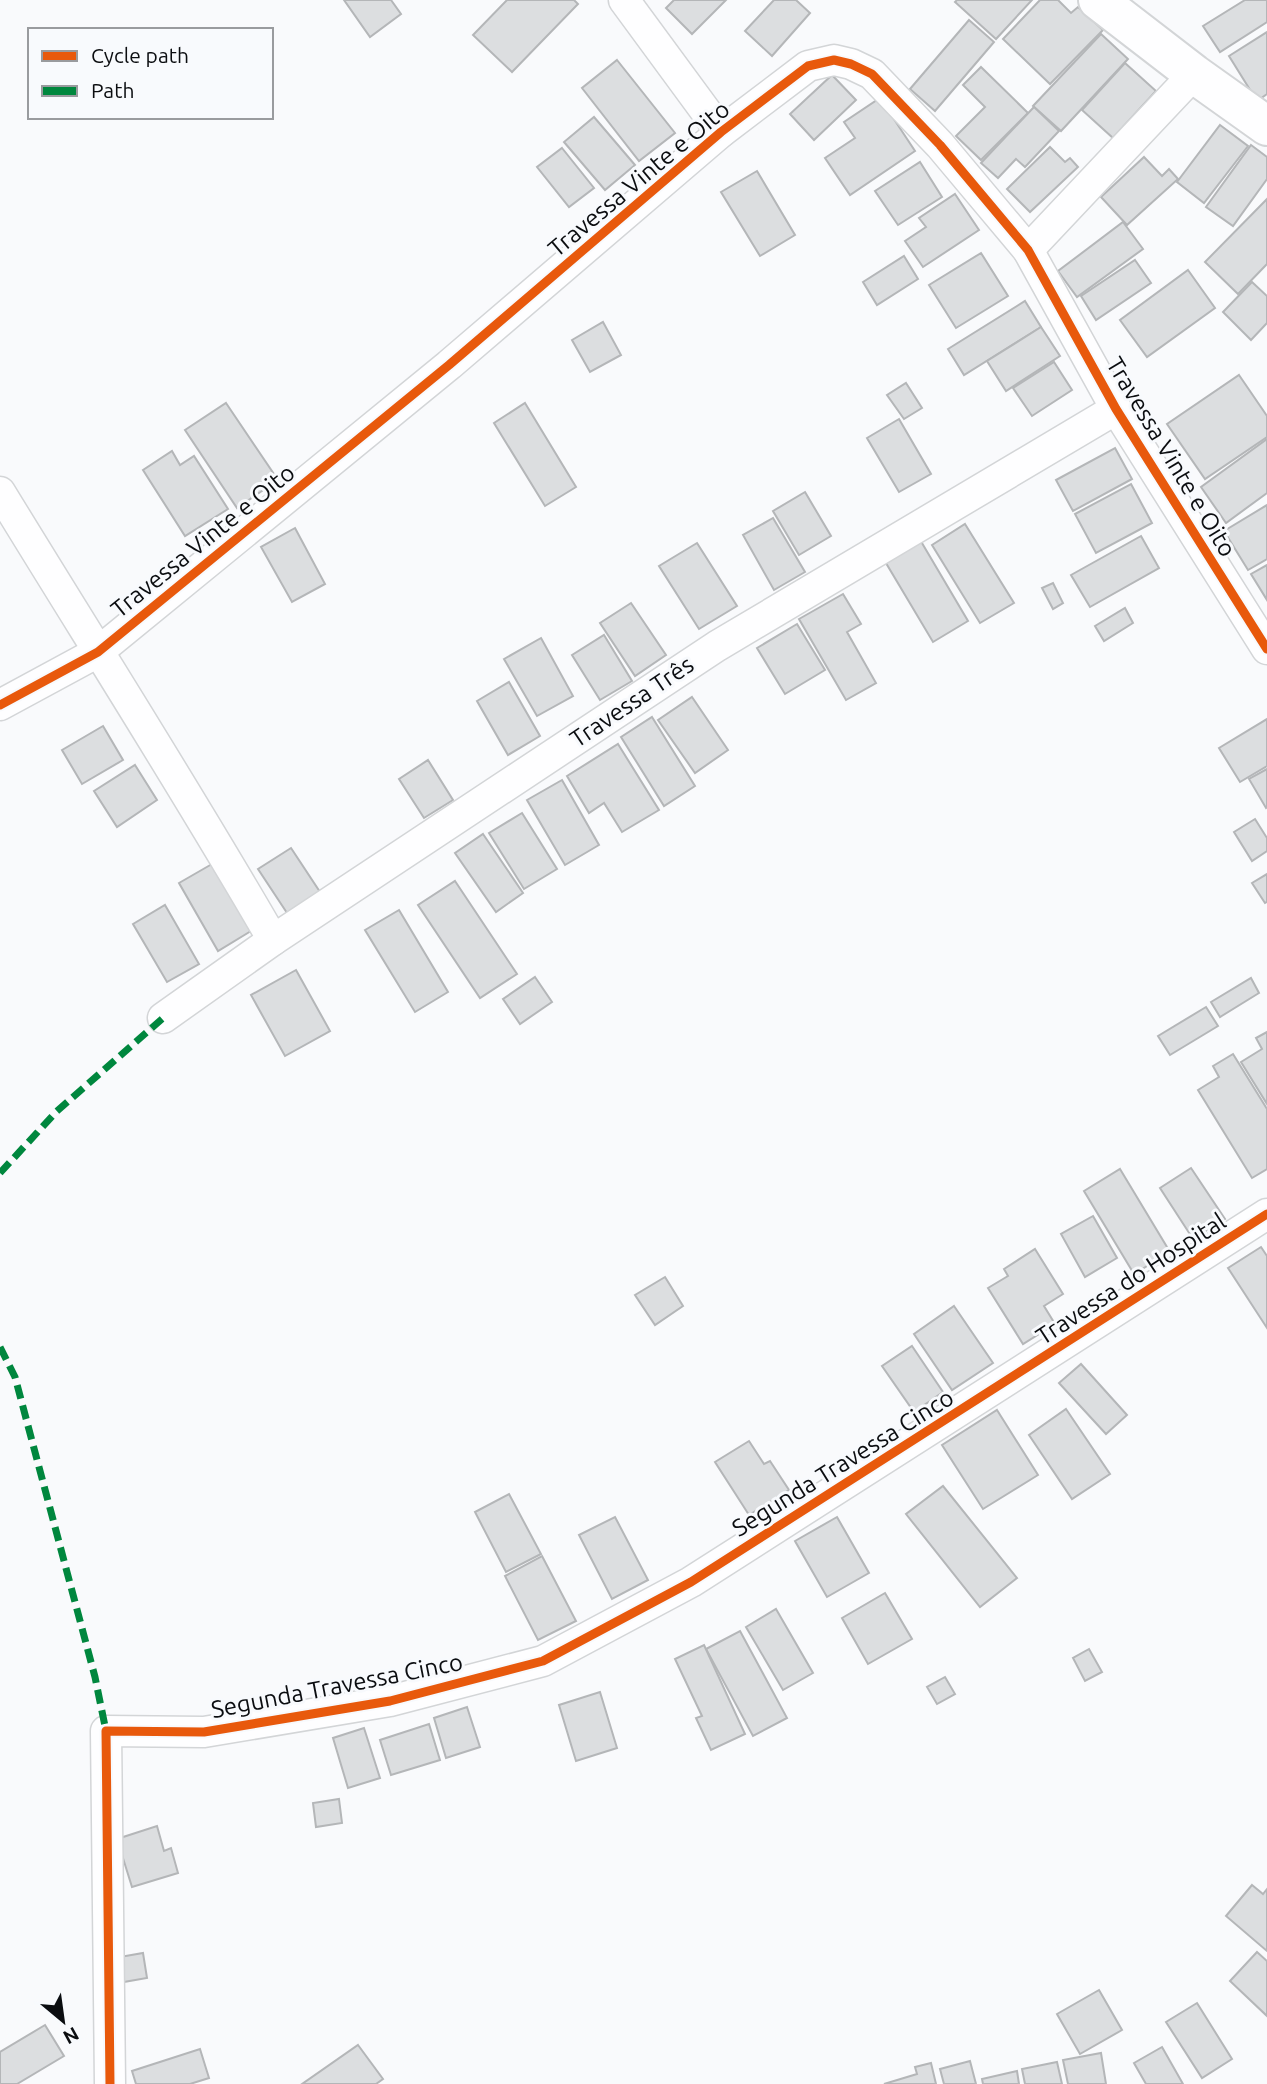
<svg xmlns="http://www.w3.org/2000/svg" width="1267" height="2084" font-family="Ubuntu,sans-serif">
	<style>
		.building { fill: #dcdee0; stroke: #b4b6b8; stroke-width: 2 }
		.lines { fill: none; stroke-linecap: round; stroke-linejoin: round }
		.minor-casing { stroke: #d3d5d7; stroke-width: 33 }
		.tertiary-casing { stroke: #d3d5d7; stroke-width: 42 }
		.minor { stroke: #fefeff; stroke-width: 30 }
		.tertiary { stroke: #fefeff; stroke-width: 38 }
		.quiet { stroke: #00873e; stroke-width: 7; stroke-dasharray: 14 7; stroke-linecap: butt }
		.cycleway-casing { stroke: #f8fafd; stroke-width: 13 }
		.cycleway { stroke: #e8590c; stroke-width: 9 }
		.labels { text-anchor: middle; stroke-width: 6; stroke-linejoin: round; paint-order: stroke }
		.street-label { font-size: 24px; fill: #0b0d10; stroke: #f8fafd }
	</style>
	<rect width="100%" height="100%" fill="#f9fafc"/>
	<g class="building">
		<polygon points="344,0 391,0 401,14 370,37"/>
		<polygon points="507,0 574,0 578,4 512,72 473,35"/>
		<polygon points="674,0 726,0 692,34 666,8"/>
		<polygon points="774,0 796,0 810,13 772,56 745,31"/>
		<polygon points="957,0 1032,0 996,39 955,2"/>
		<polygon points="1040,0 1058,0 1071,13 1078,7 1103,30 1050,84 1003,39"/>
		<polygon points="1245,0 1267,0 1267,22 1220,52 1203,26"/>
		<polygon points="969,20 994,42 935,111 910,89"/>
		<polygon points="1267,32 1267,94 1257,101 1229,56"/>
		<polygon points="1101,34 1128,59 1061,131 1033,106"/>
		<polygon points="617,60 675,133 639,161 582,88"/>
		<polygon points="1125,63 1156,91 1113,138 1082,110"/>
		<polygon points="981,67 1028,113 981,160 956,136 985,107 963,85"/>
		<polygon points="832,75 856,100 814,140 790,114"/>
		<polygon points="880,98 915,151 850,195 825,158 855,138 844,122"/>
		<polygon points="1034,107 1059,131 1025,167 1016,159 998,178 981,163"/>
		<polygon points="594,117 635,165 605,190 564,142"/>
		<polygon points="1220,125 1248,146 1204,203 1177,182"/>
		<polygon points="1251,145 1267,157 1267,179 1233,226 1206,207"/>
		<polygon points="1050,147 1065,162 1070,158 1078,167 1030,212 1007,189"/>
		<polygon points="562,148 594,188 569,207 537,167"/>
		<polygon points="1144,157 1162,176 1169,169 1178,179 1127,225 1101,197"/>
		<polygon points="920,162 942,197 898,225 875,191"/>
		<polygon points="757,171 795,235 760,256 721,192"/>
		<polygon points="955,194 979,230 923,267 905,241 926,227 919,218"/>
		<polygon points="1267,199 1267,264 1238,294 1205,262"/>
		<polygon points="1123,222 1143,249 1077,297 1058,271"/>
		<polygon points="981,253 1008,296 956,328 929,285"/>
		<polygon points="904,256 918,279 877,305 863,282"/>
		<polygon points="1135,260 1151,283 1096,320 1081,296"/>
		<polygon points="1188,270 1215,308 1147,357 1120,320"/>
		<polygon points="1252,282 1267,296 1267,323 1251,340 1223,312"/>
		<polygon points="1025,301 1041,327 964,375 948,349"/>
		<polygon points="603,322 621,355 590,372 572,340"/>
		<polygon points="1041,327 1060,356 1006,391 987,361"/>
		<polygon points="1054,362 1072,390 1032,416 1013,388"/>
		<polygon points="1239,375 1267,416 1267,437 1205,479 1167,424"/>
		<polygon points="906,383 922,408 904,419 887,395"/>
		<polygon points="226,403 278,480 237,508 185,430"/>
		<polygon points="525,403 576,487 545,506 494,423"/>
		<polygon points="899,419 931,474 899,492 867,438"/>
		<polygon points="1267,439 1267,493 1226,523 1201,487"/>
		<polygon points="1115,448 1132,479 1073,511 1056,480"/>
		<polygon points="172,451 180,465 194,456 228,509 185,536 143,470"/>
		<polygon points="1131,484 1152,523 1096,553 1075,514"/>
		<polygon points="805,492 831,536 799,555 773,511"/>
		<polygon points="1267,505 1267,559 1248,570 1224,531"/>
		<polygon points="773,518 805,572 774,590 743,535"/>
		<polygon points="965,524 1014,603 980,623 932,545"/>
		<polygon points="295,528 325,584 292,602 261,547"/>
		<polygon points="1141,536 1159,568 1090,607 1071,575"/>
		<polygon points="919,538 968,621 933,642 883,558"/>
		<polygon points="697,543 737,606 699,629 659,566"/>
		<polygon points="1267,565 1267,600 1251,574"/>
		<polygon points="1053,583 1063,603 1053,609 1042,588"/>
		<polygon points="843,594 861,624 847,632 876,683 846,700 799,619"/>
		<polygon points="631,603 666,655 635,676 600,623"/>
		<polygon points="1125,608 1133,623 1104,641 1095,626"/>
		<polygon points="797,624 825,670 785,694 757,648"/>
		<polygon points="604,635 632,681 600,700 572,655"/>
		<polygon points="541,638 573,696 537,716 504,659"/>
		<polygon points="509,682 540,736 508,755 477,701"/>
		<polygon points="692,697 728,750 695,773 658,720"/>
		<polygon points="652,717 695,786 664,806 621,737"/>
		<polygon points="1267,719 1267,766 1240,782 1219,748"/>
		<polygon points="103,726 123,760 82,784 62,750"/>
		<polygon points="618,744 659,810 622,832 604,803 589,813 567,776"/>
		<polygon points="428,760 453,800 424,818 399,779"/>
		<polygon points="135,765 157,800 117,827 94,791"/>
		<polygon points="1267,769 1267,807 1266,808 1249,779"/>
		<polygon points="562,780 599,845 565,865 527,800"/>
		<polygon points="522,813 557,869 524,889 489,833"/>
		<polygon points="1255,819 1267,838 1267,851 1252,861 1234,832"/>
		<polygon points="483,834 523,893 496,912 455,853"/>
		<polygon points="291,848 322,895 289,916 258,869"/>
		<polygon points="212,864 251,931 218,951 179,883"/>
		<polygon points="1267,874 1267,902 1265,903 1252,883"/>
		<polygon points="455,881 517,974 480,998 418,905"/>
		<polygon points="165,905 199,964 167,982 133,924"/>
		<polygon points="399,910 448,992 415,1012 365,930"/>
		<polygon points="296,970 330,1031 285,1056 251,995"/>
		<polygon points="535,977 552,1002 520,1024 503,999"/>
		<polygon points="1251,978 1259,993 1220,1017 1211,1002"/>
		<polygon points="1206,1007 1218,1026 1170,1055 1158,1036"/>
		<polygon points="1267,1032 1267,1104 1241,1062 1262,1049 1256,1038"/>
		<polygon points="1233,1054 1267,1109 1267,1169 1252,1178 1198,1090 1219,1077 1213,1066"/>
		<polygon points="1191,1168 1225,1219 1193,1239 1160,1188"/>
		<polygon points="1120,1169 1170,1252 1134,1274 1084,1191"/>
		<polygon points="1093,1216 1117,1258 1085,1277 1061,1234"/>
		<polygon points="1261,1247 1267,1256 1267,1328 1228,1268"/>
		<polygon points="1035,1249 1063,1294 1044,1306 1055,1324 1023,1344 988,1288 1008,1276 1004,1269"/>
		<polygon points="665,1277 683,1306 655,1325 635,1295"/>
		<polygon points="954,1306 993,1363 952,1390 914,1334"/>
		<polygon points="912,1346 943,1392 914,1412 882,1366"/>
		<polygon points="1081,1364 1127,1415 1106,1434 1059,1383"/>
		<polygon points="1066,1409 1110,1474 1072,1499 1029,1435"/>
		<polygon points="997,1410 1038,1475 983,1509 942,1445"/>
		<polygon points="749,1441 764,1464 770,1461 789,1490 749,1515 715,1462"/>
		<polygon points="943,1486 1017,1578 980,1607 906,1514"/>
		<polygon points="509,1494 541,1554 506,1572 475,1512"/>
		<polygon points="615,1517 648,1580 612,1599 579,1535"/>
		<polygon points="837,1517 869,1573 827,1597 795,1541"/>
		<polygon points="542,1556 576,1621 538,1640 505,1576"/>
		<polygon points="885,1593 912,1639 868,1664 842,1618"/>
		<polygon points="776,1609 813,1673 783,1690 746,1627"/>
		<polygon points="740,1631 787,1718 753,1736 706,1649"/>
		<polygon points="704,1645 745,1734 711,1750 696,1718 702,1716 675,1659"/>
		<polygon points="1089,1649 1102,1672 1085,1681 1073,1658"/>
		<polygon points="945,1677 955,1694 937,1704 927,1687"/>
		<polygon points="600,1692 617,1748 576,1761 559,1705"/>
		<polygon points="467,1707 480,1747 446,1758 434,1718"/>
		<polygon points="429,1724 440,1760 391,1775 380,1740"/>
		<polygon points="364,1728 380,1778 348,1788 333,1738"/>
		<polygon points="339,1799 342,1823 316,1827 313,1803"/>
		<polygon points="157,1826 164,1851 171,1848 178,1873 132,1887 117,1839"/>
		<polygon points="1252,1885 1263,1894 1267,1889 1267,1951 1226,1916"/>
		<polygon points="1257,1952 1267,1961 1267,2016 1230,1981"/>
		<polygon points="143,1953 147,1978 118,1983 114,1958"/>
		<polygon points="1099,1990 1122,2030 1080,2054 1057,2014"/>
		<polygon points="1197,2003 1232,2059 1202,2078 1166,2022"/>
		<polygon points="45,2025 64,2056 17,2084 0,2084 0,2052"/>
		<polygon points="358,2045 383,2079 376,2084 302,2084"/>
		<polygon points="1162,2047 1183,2084 1146,2084 1134,2063"/>
		<polygon points="200,2049 209,2078 190,2084 136,2084 132,2071"/>
		<polygon points="1101,2053 1106,2084 1068,2084 1063,2060"/>
		<polygon points="970,2061 976,2084 944,2084 940,2069"/>
		<polygon points="1057,2062 1062,2084 1025,2084 1022,2069"/>
		<polygon points="931,2063 936,2084 884,2084 917,2074 915,2067"/>
		<polygon points="1017,2071 1019,2084 983,2084 982,2079"/>
	</g>
	<g class="lines">
		<g class="minor-casing">
			<g id="minor">
				<polyline points="624,0 721,132"/>
				<polyline points="1028,250 1194,74"/>
				<path d="M0,492C91,641 186,789 273,940"/>
				<polyline points="0,705 98,652 449,365 721,132 808,66 834,60 851,64 872,74 940,145 1028,250 1116,409 1267,649"/>
				<polyline points="163,1018 273,940 717,646 1116,409"/>
				<polyline points="110,2084 106,1731 204,1732 390,1701 543,1661 691,1582 1267,1214"/>
			</g>
		</g>
		<g class="tertiary-casing">
			<polyline id="tertiary" points="1098,0 1194,74 1267,126"/>
		</g>
		<use href="#minor" class="minor"/>
		<use href="#tertiary" class="tertiary"/>
		<g class="quiet">
			<polyline points="0,1173 56,1112 163,1018"/>
			<polyline points="0,1347 15,1377 95,1677 106,1731"/>
		</g>
		<g class="cycleway-casing">
			<g id="cycleway">
				<polyline points="0,705 98,652 449,365 721,132 808,66 834,60 851,64 872,74 940,145 1028,250 1116,409 1267,649"/>
				<polyline points="110,2084 106,1731 204,1732 390,1701 543,1661 691,1582 1267,1214"/>
			</g>
		</g>
		<use href="#cycleway" class="cycleway"/>
	</g>
	<g class="labels">
		<g class="street-label">
			<text transform="translate(639 179) rotate(-40)" y="8">Travessa Vinte e Oito</text>
			<text transform="translate(1171 457) rotate(59)" y="8">Travessa Vinte e Oito</text>
			<text transform="translate(203 541) rotate(-39)" y="8">Travessa Vinte e Oito</text>
			<text transform="translate(632 702) rotate(-34)" y="8">Travessa Três</text>
			<text transform="translate(1131 1279) rotate(-33)" y="8">Travessa do Hospital</text>
			<text transform="translate(843 1463) rotate(-32)" y="8">Segunda Travessa Cinco</text>
			<text transform="translate(337 1686) rotate(-11)" y="8">Segunda Travessa Cinco</text>
		</g>
	</g>
	<rect x="28" y="28" width="245" height="91" fill="#f8fafd" stroke="#999b9e" stroke-width="2"/>
	<rect x="42" y="51" width="35" height="10" fill="#e8590c" stroke="#999b9e" stroke-width="2"/>
	<text x="91" y="63" font-size="21" fill="#0b0d10">Cycle path</text>
	<rect x="42" y="86" width="35" height="10" fill="#00873e" stroke="#999b9e" stroke-width="2"/>
	<text x="91" y="98" font-size="21" fill="#0b0d10">Path</text>
	<g transform="translate(63 2021) rotate(151)" stroke="#f8fafd" stroke-width="5" paint-order="stroke">
	<path d="M0-5L12 26L0 18L-12 26Z" fill="#0b0d10"/>
	<text y="-10" font-size="19" font-weight="bold" text-anchor="middle" fill="#0b0d10">N</text>
	</g>
</svg>
